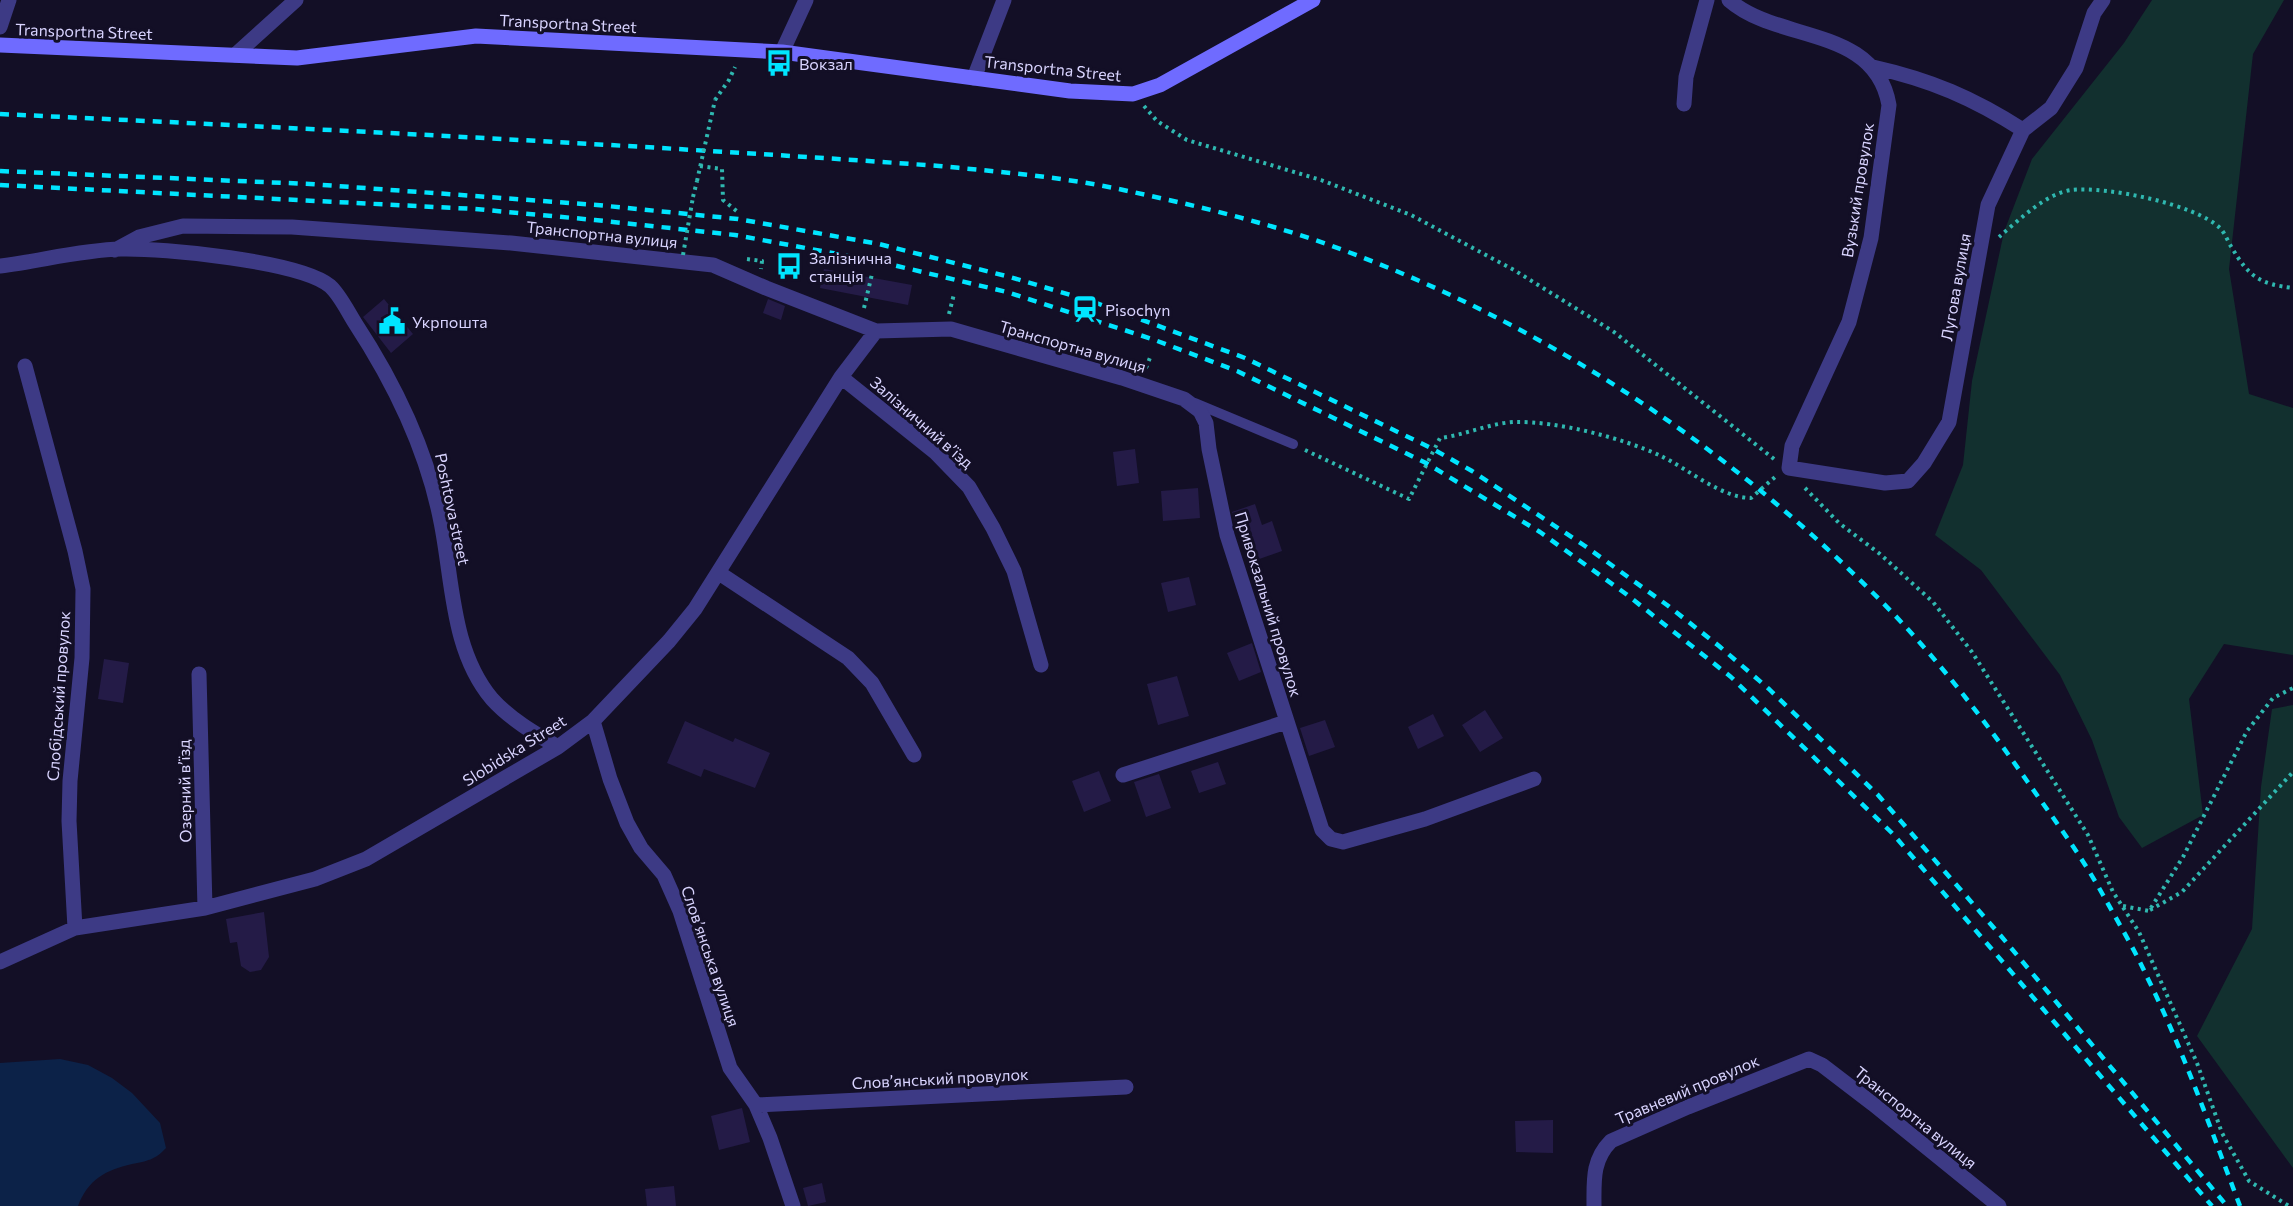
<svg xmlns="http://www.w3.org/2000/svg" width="2293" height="1206" font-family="Commissioner,sans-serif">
	<rect width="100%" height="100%" fill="#130f26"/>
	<!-- green -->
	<path fill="#12302f" d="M2152,0H2284L2253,54L2229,269L2249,394L2293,408V655L2224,644L2189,699L2203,815L2142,848L2119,817L2092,740L2060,675L1981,570L1935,535L1963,465L1972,381L2004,232L2032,159L2124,43Z
		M2293,705V1168L2197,1036L2252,929L2261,787L2272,709Z"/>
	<!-- water -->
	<path fill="#0c2248" d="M60,1059L88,1065L112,1078L132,1093L160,1123L166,1148C155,1160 147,1161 132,1164C105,1170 88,1180 78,1206H0V1063Z"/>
	<!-- building -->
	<path fill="#241b47" d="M824,269L912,285L908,305L820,288Z
		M384,299L413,334L391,353L363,317Z
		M768,299L785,306L781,320L763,313Z
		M1135,449L1139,483L1117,486L1113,452Z
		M1198,488L1200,518L1163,521L1161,491Z
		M1255,504L1262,525L1272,521L1282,551L1248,563L1232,512Z
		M1189,577L1196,605L1168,612L1161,583Z
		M1252,643L1261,672L1239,681L1227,653Z
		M104,659L129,663L123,703L98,699Z
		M1177,676L1189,716L1158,725L1147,684Z
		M1485,710L1503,738L1480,752L1462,725Z
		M1433,714L1444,736L1418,749L1408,727Z
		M1325,720L1335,747L1309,756L1300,728Z
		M685,721L733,742L735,738L770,753L755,788L704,769L701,777L667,763Z
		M1218,762L1226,784L1199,793L1191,771Z
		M1099,771L1111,801L1084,812L1072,781Z
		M1159,774L1171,808L1146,817L1134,782Z
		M264,912L269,957L261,970L250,972L241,966L237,942L230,943L226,919Z
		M742,1108L750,1142L719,1150L711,1116Z
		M1553,1120V1153L1516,1152L1515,1121Z
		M822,1183L826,1202L808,1206L803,1188Z
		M674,1186L676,1206H647L645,1189Z"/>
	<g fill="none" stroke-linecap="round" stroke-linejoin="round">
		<!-- path -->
		<path stroke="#2fb8b0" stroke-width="4" stroke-dasharray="3 4.5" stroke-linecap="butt" d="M715,100L729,80L735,67
			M1144,106L1157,121L1187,140L1321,180L1411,215L1514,270L1614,332L1774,459
			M700,166L722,169L723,200L739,213
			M693,197L697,181
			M1999,237C2019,220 2045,194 2071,190C2106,186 2195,204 2220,228C2225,233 2228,242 2232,248C2249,277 2260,284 2293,288
			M747,259L762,261L761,269
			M864,308L872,274
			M949,314L954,294
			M1146,368L1151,355
			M1305,450L1409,499L1440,438C1465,435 1490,423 1515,422C1557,421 1623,438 1661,456C1688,469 1722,498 1751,498L1775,477
			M1805,488L1839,523L1880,554L1933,602L1972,652L2088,835L2113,892L2139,932L2197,1063L2222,1133L2249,1181L2289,1206
			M2123,906L2149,911L2183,857L2247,731L2273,698L2293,688
			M2150,910L2182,892L2293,772"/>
		<!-- lane -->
		<path stroke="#3d3a85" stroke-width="10" d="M1195,403L1293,444"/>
		<!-- street -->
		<path stroke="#3d3a85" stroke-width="15" d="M1729,0C1778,43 1875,25 1889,105L1871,238L1849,322L1792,446L1789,468L1885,483L1908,481L1924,463L1949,422L1988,205L2023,130L2051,108L2076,68L2094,13L2103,0
			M0,27L9,0
			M782,52L806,0
			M235,55L296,0
			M1873,67C1931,80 1973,98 2023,130
			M974,78L1004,0
			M1684,104L1686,77L1707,0
			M115,250L139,237L183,226L292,227L511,243L713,265L766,288L876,331L951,329L1122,378L1184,399L1200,411L1206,423L1209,449L1227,535L1322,830L1331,839L1343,842L1425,819L1534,779
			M0,266C41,261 80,250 121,249C163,248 300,261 330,286C340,295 348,312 355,323C395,384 427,450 441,522C453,581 451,650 492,699C510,719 534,733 558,747
			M25,366L75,551L83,589L82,658L70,781L69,821L75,928
			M841,377L936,453L969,487L993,528L1014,571L1041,665
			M719,573L848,658L872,683L914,755
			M199,674L205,908
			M593,721L610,779L627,823L641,848L664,875L680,911L730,1068L756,1105L770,1138L793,1206
			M1123,775L1286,722
			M0,962L75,928L205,908L315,879L366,859L558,747L593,721L669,641L695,609L841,377L876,331
			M756,1105L1126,1087
			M1594,1206C1594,1181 1592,1160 1611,1141L1688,1107L1809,1059L1822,1065L1873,1104L1999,1206"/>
		<!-- secondary -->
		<path stroke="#6f6bff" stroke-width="15" d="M0,45L297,58L476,36L782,52L1070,91L1133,94L1160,85L1313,0"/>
		<!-- rail -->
		<path stroke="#00e5ff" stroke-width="4.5" stroke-dasharray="9 8" stroke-linecap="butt" d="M0,114C231,125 463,136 694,150C776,155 857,160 939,166C1002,172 1065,177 1128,191C1189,204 1252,219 1312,239C1522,311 1716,435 1872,592C1930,649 1981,715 2027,781C2053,818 2081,855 2103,895C2118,922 2135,950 2148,979C2184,1052 2211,1130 2240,1206
			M0,171L310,184L597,205L738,219L879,244L1010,277L1091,301L1245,358L1433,449L1472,471L1585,546L1667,605L1719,646L1769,689L1878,795L2001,936L2227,1206
			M0,185L475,209L595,220L735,235L876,261L1007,292L1152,339L1237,371L1426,463L1540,532L1626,594L1731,677L1893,834L2212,1206"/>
		<!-- path-bridge -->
		<path stroke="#2fb8b0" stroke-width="4" stroke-dasharray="3 4.5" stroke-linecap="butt" d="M697,181L715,100
			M683,255L693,197"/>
	</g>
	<!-- icons -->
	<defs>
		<symbol id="bus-bare" viewBox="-9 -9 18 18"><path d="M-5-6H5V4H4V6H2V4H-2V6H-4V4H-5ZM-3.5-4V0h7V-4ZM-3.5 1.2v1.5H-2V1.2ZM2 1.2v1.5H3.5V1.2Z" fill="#00e5ff" stroke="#130f26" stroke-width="2.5" paint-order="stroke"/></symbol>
		<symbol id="station-bare" viewBox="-9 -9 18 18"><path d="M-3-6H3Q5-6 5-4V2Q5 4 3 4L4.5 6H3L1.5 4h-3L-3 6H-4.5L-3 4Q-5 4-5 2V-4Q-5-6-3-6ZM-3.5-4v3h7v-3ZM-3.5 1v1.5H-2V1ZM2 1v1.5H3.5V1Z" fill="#00e5ff" stroke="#130f26" stroke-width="2.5" paint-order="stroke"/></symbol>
		<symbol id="civic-bare" viewBox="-9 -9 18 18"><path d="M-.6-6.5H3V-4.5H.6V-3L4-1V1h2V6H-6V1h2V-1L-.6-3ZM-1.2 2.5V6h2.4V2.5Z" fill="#00e5ff" stroke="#130f26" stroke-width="2.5" paint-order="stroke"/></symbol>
	</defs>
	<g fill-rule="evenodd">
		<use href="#bus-bare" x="760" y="44" width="38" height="38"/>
		<use href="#bus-bare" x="770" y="247" width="38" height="38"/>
		<use href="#station-bare" x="1066" y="290" width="38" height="38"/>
		<use href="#civic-bare" x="373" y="302" width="38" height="38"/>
	</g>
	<g text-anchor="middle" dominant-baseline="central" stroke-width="6" stroke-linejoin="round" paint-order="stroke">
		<!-- street labels -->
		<g font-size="16" fill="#d9d4ff" stroke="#130f26">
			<text transform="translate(568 23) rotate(3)">Transportna Street</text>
			<text transform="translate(84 31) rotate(2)">Transportna Street</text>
			<text transform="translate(1053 68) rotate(6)">Transportna Street</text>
			<text transform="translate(1857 190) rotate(-81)">Вузький провулок</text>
			<text transform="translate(602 234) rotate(6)">Транспортна вулиця</text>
			<text transform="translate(1955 287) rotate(-80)">Лугова вулиця</text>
			<text transform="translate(1073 346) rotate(16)">Транспортна вулиця</text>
			<text transform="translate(922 422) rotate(41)">Залізничний в’їзд</text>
			<text transform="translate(453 509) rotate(78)">Poshtova street</text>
			<text transform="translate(1269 604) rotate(73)">Привокзальний провулок</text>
			<text transform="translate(58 696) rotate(-86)">Слобідський провулок</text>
			<text transform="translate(514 750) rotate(-32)">Slobidska Street</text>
			<text transform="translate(184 791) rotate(-91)">Озерний в’їзд</text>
			<text transform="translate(711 956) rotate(71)">Слов’янська вулиця</text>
			<text transform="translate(940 1078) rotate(-3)">Слов’янський провулок</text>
			<text transform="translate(1687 1089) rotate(-23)">Травневий провулок</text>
			<text transform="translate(1916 1117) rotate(39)">Транспортна вулиця</text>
		</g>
		<!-- poi labels -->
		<g font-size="16" fill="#d9d4ff" stroke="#130f26" text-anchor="start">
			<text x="799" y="63">Вокзал</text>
			<text x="809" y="257">Залізнична<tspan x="809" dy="18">станція</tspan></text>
			<text x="1105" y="309">Pisochyn</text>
			<text x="412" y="321">Укрпошта</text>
		</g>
	</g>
</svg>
